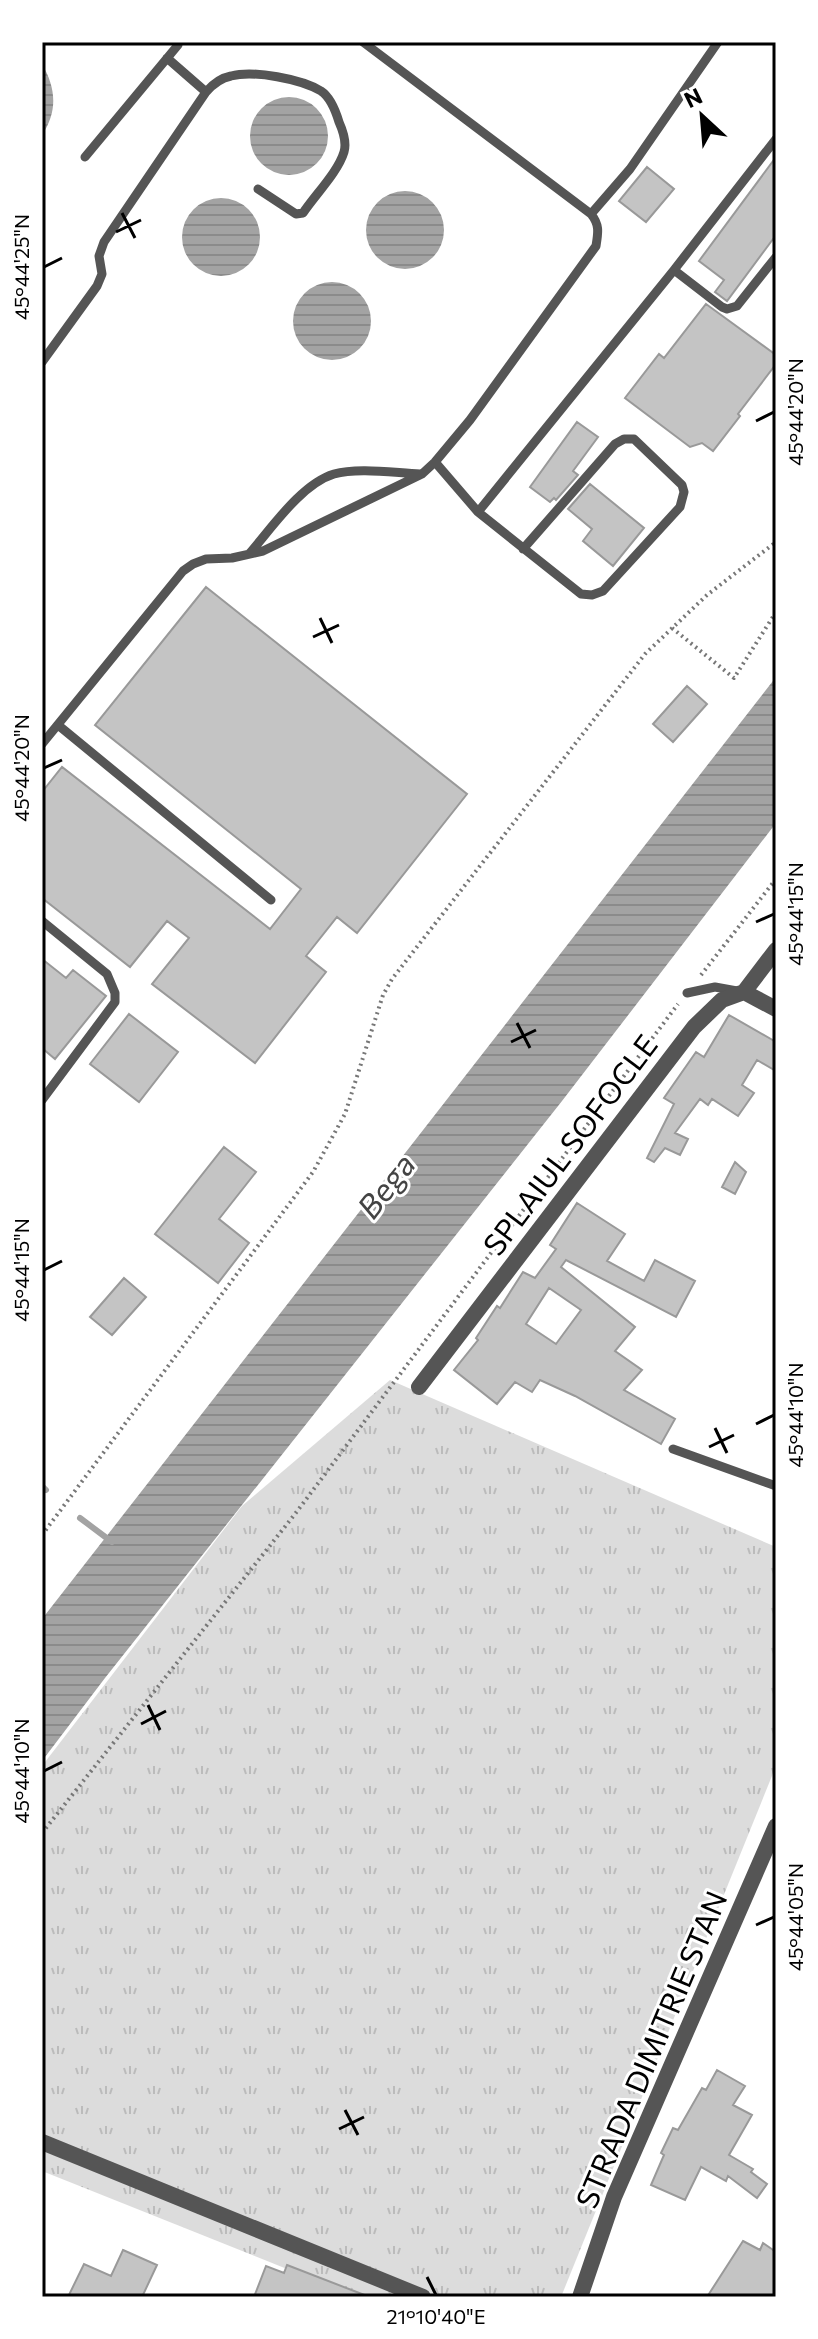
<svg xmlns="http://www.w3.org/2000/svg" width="818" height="2339" font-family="Commissioner,sans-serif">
	<defs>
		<pattern id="grass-tufts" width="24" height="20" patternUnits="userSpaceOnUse" patternTransform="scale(2)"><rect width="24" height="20" fill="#dcdcdc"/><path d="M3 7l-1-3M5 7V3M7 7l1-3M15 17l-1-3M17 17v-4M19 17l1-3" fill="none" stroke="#bbb"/></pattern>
		<pattern id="water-rules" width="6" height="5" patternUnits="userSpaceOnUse" patternTransform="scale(2)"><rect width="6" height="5" fill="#a3a3a3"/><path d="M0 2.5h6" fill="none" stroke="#8b8b8b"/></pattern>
	</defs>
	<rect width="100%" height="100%" fill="#fff"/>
	<!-- grass -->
	<path fill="url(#grass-tufts)" d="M390,1380L776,1547V1766L561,2297H357L42,2171V1766L242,1506Z"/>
	<!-- water -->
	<path fill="url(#water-rules)" d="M42,64C56,88 58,111 42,135Z
		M250 136a39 39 0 1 1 78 0a39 39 0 1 1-78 0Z
		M366 230a39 39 0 1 1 78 0a39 39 0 1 1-78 0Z
		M182 237a39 39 0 1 1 78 0a39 39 0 1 1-78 0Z
		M293 321a39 39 0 1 1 78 0a39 39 0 1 1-78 0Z
		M776,677V823L562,1101L105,1678L42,1761V1619Z"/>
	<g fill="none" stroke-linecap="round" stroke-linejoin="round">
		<!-- stream -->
		<path stroke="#a3a3a3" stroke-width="6" d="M42,1486L46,1490
			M80,1518L112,1542"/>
	</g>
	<!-- building -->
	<path fill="#c4c4c4" stroke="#999" stroke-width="2" fill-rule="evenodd" d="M776,157V235L727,301L715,292L724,280L699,261Z
		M647,167L674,189L646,222L619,201Z
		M706,304L776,355V364L738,414L740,416L713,451L702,443L690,447L625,398L659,354L664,358Z
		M577,422L598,437L573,471L578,475L556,500L554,498L550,502L530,487Z
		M590,484L644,528L613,566L583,541L592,529L568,509Z
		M206,587L467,794L357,933L337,917L306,956L326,972L255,1063L152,984L189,938L167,921L130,967L42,898V792L62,767L270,929L301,889L95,725Z
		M687,686L707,704L673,742L653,724Z
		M42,959L66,978L73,970L106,996L55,1059L42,1048Z
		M129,1014L178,1052L139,1102L90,1064Z
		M729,1015L776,1042V1071L757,1060L742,1085L754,1093L738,1116L712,1099L708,1105L700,1099L675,1133L688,1139L680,1155L665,1148L654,1162L647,1158L674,1104L664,1098L696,1052L704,1057Z
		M224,1147L256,1172L219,1219L249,1243L218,1283L155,1234Z
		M735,1162L746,1172L735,1194L722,1187Z
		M577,1203L625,1234L607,1261L644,1281L655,1260L695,1281L676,1317L566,1260L561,1267L635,1327L615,1351L642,1370L624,1390L675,1419L661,1444L575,1396L540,1380L532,1392L515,1382L497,1404L454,1370L478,1340L476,1338L497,1306L500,1308L523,1272L535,1278L556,1249L550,1245ZM549,1288L581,1310L556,1344L526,1324Z
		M124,1278L146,1297L112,1335L90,1317Z
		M717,2070L745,2086L733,2105L752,2115L729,2155L753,2169L751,2172L767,2184L757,2198L728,2176L726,2181L701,2167L685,2200L651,2185L664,2155L661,2153L673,2128L678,2130L702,2088L706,2090Z
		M743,2241L760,2250L763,2243L776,2252V2297H707Z
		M123,2250L157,2265L142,2297H68L84,2264L111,2276Z
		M287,2265L367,2296L366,2297H254L266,2266L284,2273Z"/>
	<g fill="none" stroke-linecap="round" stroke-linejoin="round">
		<!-- path -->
		<path stroke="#777" stroke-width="4" stroke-dasharray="2 4" stroke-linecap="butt" d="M672,628L734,678L776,612
			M701,975L776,879
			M42,1535L313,1172L345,1114L383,995L392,979L645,654L707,595L776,542
			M42,1833L295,1514L678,1004"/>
		<!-- service -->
		<path stroke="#555" stroke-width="9" d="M167,58L206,92
			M85,157L178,45
			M591,214L630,169L718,42
			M674,270L722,307L727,309L737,306L776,257
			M42,362L97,286L102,274L99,256L104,242L206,92C212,85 221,78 231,76C254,70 301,79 321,91C330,97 336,112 339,122C343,131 347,142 344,152C338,172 315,195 303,213L296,214L258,189
			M435,462L478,512L581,594L592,595L603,591L680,507L684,492L682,485L634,439H624L615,444L523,549
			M478,512L674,270L776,139
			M249,554C271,529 301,484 334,474C358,467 395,473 420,474
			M58,725L271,900
			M42,744L183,571L193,564L206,559L232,558L263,551L422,474L435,462L470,420L596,246C598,233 600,225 591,214L363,42
			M42,921L107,974L115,993V1002L42,1100
			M687,993L715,987L737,991
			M673,1449L776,1486"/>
		<!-- minor -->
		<path stroke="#555" stroke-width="16" d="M744,992L776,1009
			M419,1387L694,1027L722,1000L744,992L776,950
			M42,2142L423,2297
			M580,2297L614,2197L776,1826"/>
	</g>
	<!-- ticks -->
	<path fill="none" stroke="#000" stroke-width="3" d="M122,213L135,238M116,232L141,220M44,267L62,258M756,421L774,412M320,618L332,643M313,637L339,625M44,768L62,760M756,922L774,914M517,1023L530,1048M511,1042L536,1030M44,1270L62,1261M756,1424L774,1415M715,1428L727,1453M709,1447L734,1435M148,1705L160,1730M141,1724L166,1711M44,1771L62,1762M756,1925L774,1917M345,2110L358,2135M339,2129L364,2117M427,2277L436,2295"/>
	<g text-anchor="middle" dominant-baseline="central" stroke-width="6" stroke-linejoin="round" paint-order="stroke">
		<!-- street labels -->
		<g font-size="30" fill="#000" stroke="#fff">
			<text transform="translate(569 1144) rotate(-53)">SPLAIUL SOFOCLE</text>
			<text transform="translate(650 2049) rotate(-67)">STRADA DIMITRIE STAN</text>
		</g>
		<!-- water labels -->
		<g font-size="32" font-style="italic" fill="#444" stroke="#fff">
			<text transform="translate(385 1185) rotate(-52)">Bega</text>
		</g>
	</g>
	<!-- border -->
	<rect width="818" height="2339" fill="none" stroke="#ffffff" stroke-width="88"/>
	<!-- north arrow -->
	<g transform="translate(702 116) rotate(334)" stroke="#ffffff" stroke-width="6" paint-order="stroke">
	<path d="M0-6L14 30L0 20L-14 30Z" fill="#000000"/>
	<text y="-12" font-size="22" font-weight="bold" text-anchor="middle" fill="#000000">N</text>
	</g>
	<rect x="44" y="44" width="730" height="2251" fill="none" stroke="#000" stroke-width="3"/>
	<g font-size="20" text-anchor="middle" fill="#000">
		<text transform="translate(22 267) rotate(-90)" y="7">45°44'25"N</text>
		<text transform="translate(796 412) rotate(-90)" y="7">45°44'20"N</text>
		<text transform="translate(22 768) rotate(-90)" y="7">45°44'20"N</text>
		<text transform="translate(796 914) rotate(-90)" y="7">45°44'15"N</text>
		<text transform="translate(22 1270) rotate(-90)" y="7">45°44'15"N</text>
		<text transform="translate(796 1415) rotate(-90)" y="7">45°44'10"N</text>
		<text transform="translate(22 1771) rotate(-90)" y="7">45°44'10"N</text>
		<text transform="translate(796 1917) rotate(-90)" y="7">45°44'05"N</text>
		<text x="436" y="2324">21°10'40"E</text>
	</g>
</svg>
